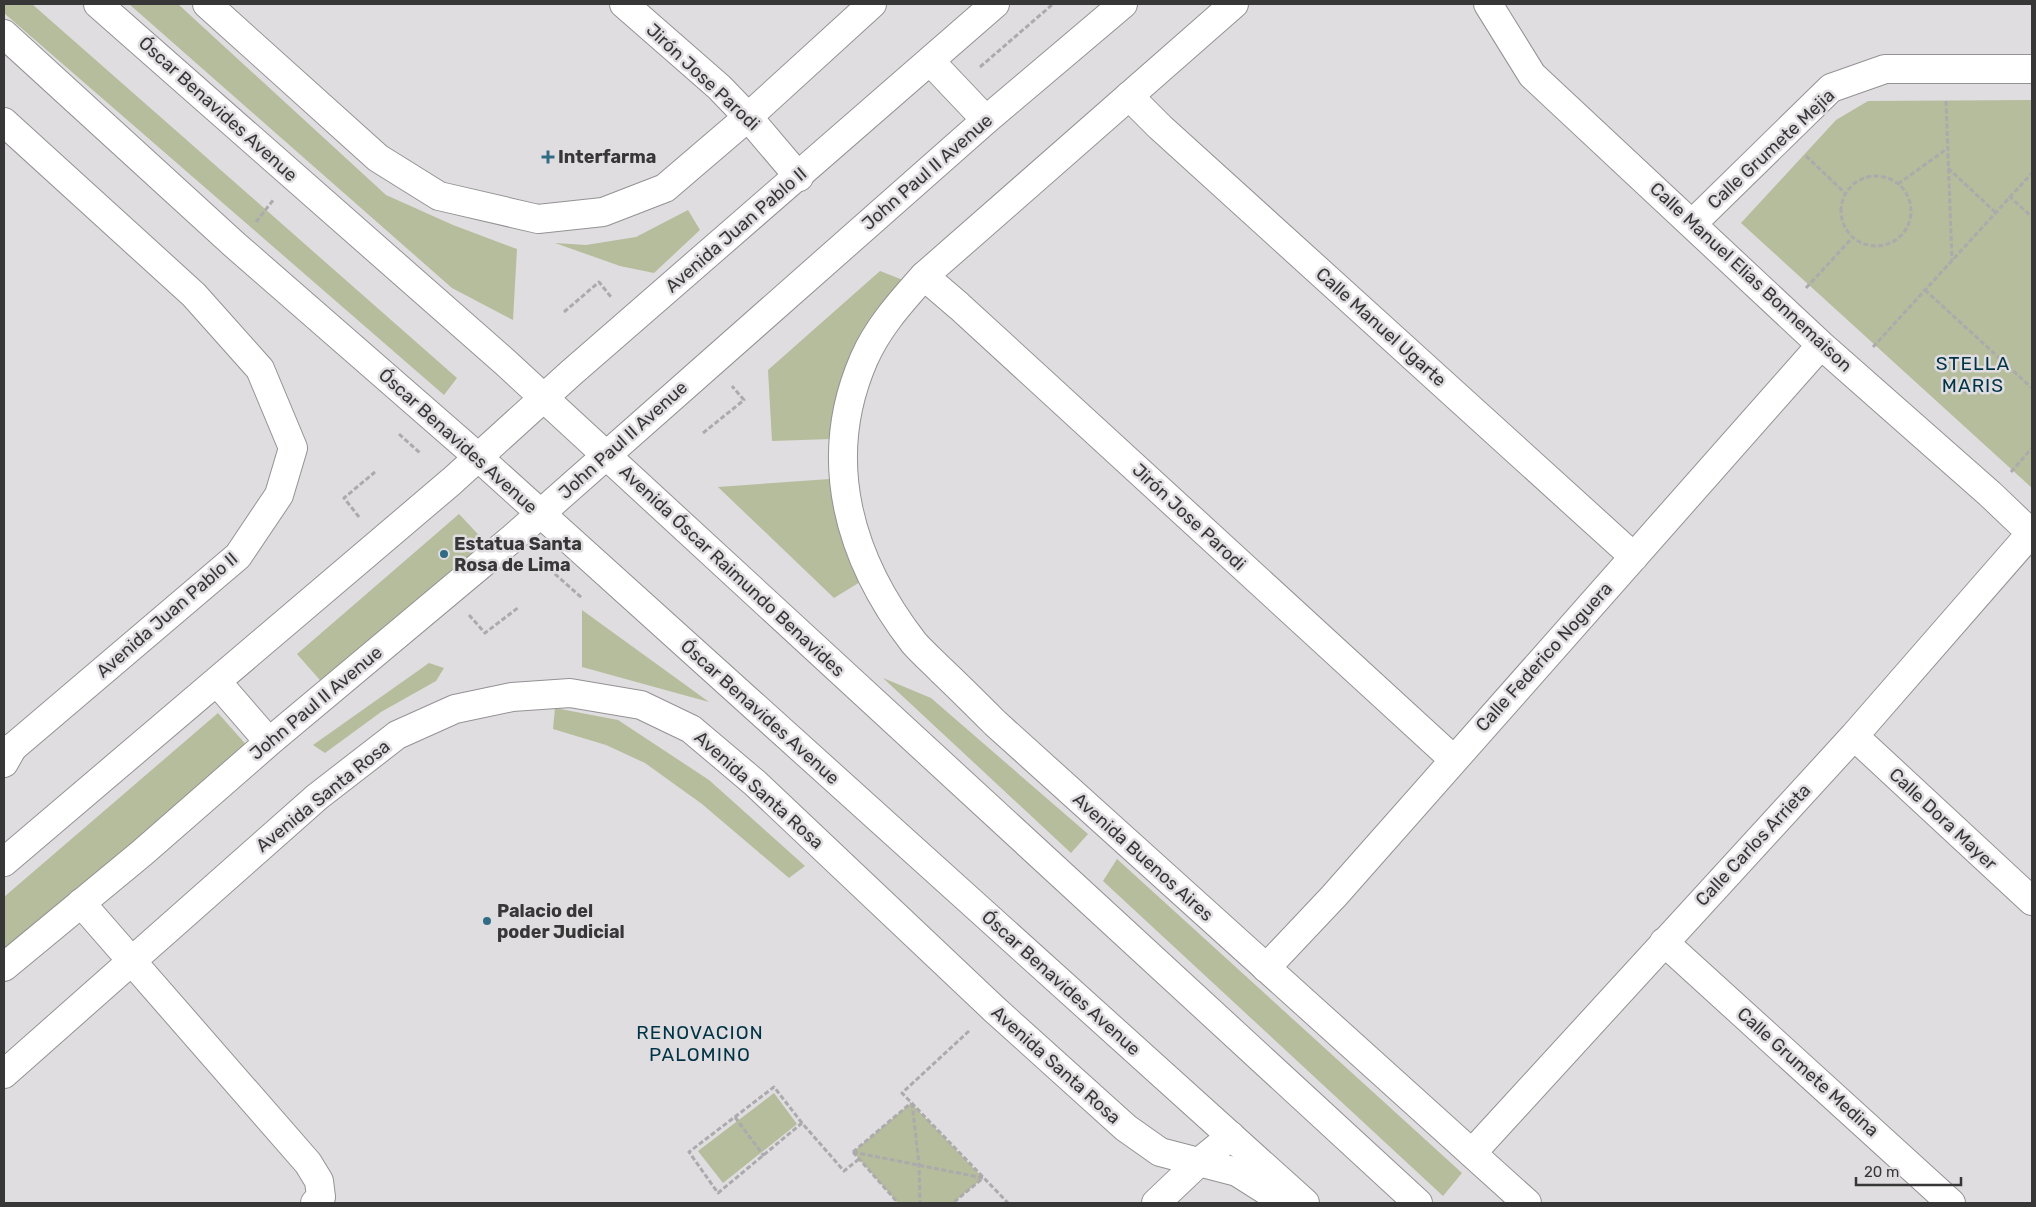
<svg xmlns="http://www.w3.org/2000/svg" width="2036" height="1207" font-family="Rubik,sans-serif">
	<rect width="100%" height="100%" fill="#dfdddf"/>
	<!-- green -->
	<path fill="#b5bd9c" d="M4,4H32L457,378L444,395L4,13Z
		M129,4H178L386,195L453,225L517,249L513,320L452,288Z
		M2032,100V488L1741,223L1836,120L1868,101Z
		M688,210L700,230L654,273L620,266L555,243L586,245L636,237Z
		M880,271L913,284L831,439L772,441L768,370Z
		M844,478L860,582L834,598L718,487Z
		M459,514L490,547L326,687L297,654Z
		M582,610L709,702L582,667Z
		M429,663L444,668L436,681L381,712L325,753L313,745Z
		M883,678L931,698L1088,834L1071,853Z
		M555,708L618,720L709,780L805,866L789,878L702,804L645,763L606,745L553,729Z
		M218,713L249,748L4,960V897Z
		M1117,859L1462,1173L1443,1196L1103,881Z
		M774,1093L797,1124L723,1183L698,1151Z
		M911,1103L983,1178L953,1203H898L853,1152Z"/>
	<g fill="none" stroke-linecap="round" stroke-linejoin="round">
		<defs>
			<path id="minor" d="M624,4L719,87L748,117L799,177
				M1488,4L1532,75L1821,345L1990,494L2032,534
				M1129,96L1160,127L1634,557
				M1692,224L1831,88L1885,69H2032
				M924,276L959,306L1453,759
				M1854,736L2032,901
				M81,903L308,1163L319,1181L321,1197L315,1203
				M1664,942L1951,1203
				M1266,968L1334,896L1821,345
				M1472,1153L1854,736L2031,533
				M1156,1203L1198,1163L1231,1136"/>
			<path id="tertiary" d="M207,4L378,158L439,196L538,219L603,212L665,188L748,117L872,4
				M1234,4L924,276C901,302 878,327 864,359C820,460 849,559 914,643C922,652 932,661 941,670C959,687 977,705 995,723L1527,1203
				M4,122L194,295L260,369L293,448L279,495L238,556L4,755
				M4,1074L317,797L397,735L455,709L512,697L570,693L641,705L691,729L755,783L994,1009L1126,1128L1160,1152L1237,1172L1286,1203"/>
			<path id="secondary" d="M930,61L986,120
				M217,682L269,742
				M4,763L13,747
				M4,862L452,481L571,373L995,4
				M4,967L142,853L269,742L514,537L986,120L1123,4"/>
			<path id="primary" d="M98,4L506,363L1418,1203
				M4,34L236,246L478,457L1305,1203"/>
		</defs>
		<!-- minor casing -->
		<use href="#minor" stroke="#949294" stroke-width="30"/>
		<!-- tertiary casing -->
		<use href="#tertiary" stroke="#949294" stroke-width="30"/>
		<!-- secondary casing -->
		<use href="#secondary" stroke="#949294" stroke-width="30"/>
		<!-- primary casing -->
		<use href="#primary" stroke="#949294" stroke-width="30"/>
		<!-- path -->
		<path stroke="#acaaac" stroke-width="3" stroke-dasharray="5 2.5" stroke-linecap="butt" d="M980,67L1053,4
			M1946,101L1952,260
			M1806,156L1845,193
			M1948,168L1995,212
			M1841 211a35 35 0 1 1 70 0a35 35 0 1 1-70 0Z
			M1898,184L1948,148
			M2009,196L2032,217
			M256,222L274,199
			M1806,288L1853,237
			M1925,290L2032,388
			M564,312L599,282L611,297
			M1873,347L2032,173
			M703,433L744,400L732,386
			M399,434L420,453
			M2011,472L2032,448
			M359,517L344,498L375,472
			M538,559L582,598
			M469,615L485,633L519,607
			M969,1031L902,1093L1008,1203
			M912,1103L919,1164L920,1203
			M735,1117L764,1156
			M802,1123L774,1087L689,1152L718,1193L802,1123L844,1171L859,1159
			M853,1152L983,1178L953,1203
			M853,1152L911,1103
			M853,1152L898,1203"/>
		<!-- minor -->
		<use href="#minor" stroke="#fff" stroke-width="28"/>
		<!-- tertiary -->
		<use href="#tertiary" stroke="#fff" stroke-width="28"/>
		<!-- secondary -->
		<use href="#secondary" stroke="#fff" stroke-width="28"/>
		<!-- primary -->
		<use href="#primary" stroke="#fff" stroke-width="28"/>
	</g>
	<!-- markers -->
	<g fill="#326b85" stroke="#dfdddf" stroke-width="2">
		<path d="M545.5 149.5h5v5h5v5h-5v5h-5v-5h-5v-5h5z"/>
		<circle cx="444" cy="554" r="5"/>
		<circle cx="487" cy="921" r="5"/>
	</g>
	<g text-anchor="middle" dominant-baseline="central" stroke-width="5" stroke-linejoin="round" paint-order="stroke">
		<!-- street labels -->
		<g font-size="18" fill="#383738" stroke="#dfdddf">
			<text transform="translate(703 77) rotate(43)">Jirón Jose Parodi</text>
			<text transform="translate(218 109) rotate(42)">Óscar Benavides Avenue</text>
			<text transform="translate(1771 149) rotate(-43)">Calle Grumete Mejia</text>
			<text transform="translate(927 172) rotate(-41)">John Paul II Avenue</text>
			<text transform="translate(736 230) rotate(-41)">Avenida Juan Pablo II</text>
			<text transform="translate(1751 277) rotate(43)">Calle Manuel Elias Bonnemaison</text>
			<text transform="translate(1381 327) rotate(42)">Calle Manuel Ugarte</text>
			<text transform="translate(623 440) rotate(-42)">John Paul II Avenue</text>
			<text transform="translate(458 441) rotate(42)">Óscar Benavides Avenue</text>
			<text transform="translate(1189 517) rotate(43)">Jirón Jose Parodi</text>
			<text transform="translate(732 571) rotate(43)">Avenida Óscar Raimundo Benavides</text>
			<text transform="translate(167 615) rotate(-41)">Avenida Juan Pablo II</text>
			<text transform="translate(1544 657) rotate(-48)">Calle Federico Noguera</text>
			<text transform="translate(316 703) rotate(-40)">John Paul II Avenue</text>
			<text transform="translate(760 712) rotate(42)">Óscar Benavides Avenue</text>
			<text transform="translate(759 790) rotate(42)">Avenida Santa Rosa</text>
			<text transform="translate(323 796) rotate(-39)">Avenida Santa Rosa</text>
			<text transform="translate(1943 819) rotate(43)">Calle Dora Mayer</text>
			<text transform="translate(1753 845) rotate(-47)">Calle Carlos Arrieta</text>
			<text transform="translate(1143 857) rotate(42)">Avenida Buenos Aires</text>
			<text transform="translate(1061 983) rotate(42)">Óscar Benavides Avenue</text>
			<text transform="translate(1056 1065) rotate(42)">Avenida Santa Rosa</text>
			<text transform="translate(1808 1072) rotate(42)">Calle Grumete Medina</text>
		</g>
		<!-- poi labels -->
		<g font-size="18" font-weight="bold" fill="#383738" stroke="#dfdddf" text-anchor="start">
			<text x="558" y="157">Interfarma</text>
			<text x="454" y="544">Estatua Santa<tspan x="454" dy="21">Rosa de Lima</tspan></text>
			<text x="497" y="911">Palacio del<tspan x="497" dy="21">poder Judicial</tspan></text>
		</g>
		<!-- neighbourhood labels -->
		<g font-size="19" letter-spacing="1" fill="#003346" stroke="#dfdddf">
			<text x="1973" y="363">STELLA<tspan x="1973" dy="22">MARIS</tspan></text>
			<text x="700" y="1032">RENOVACION<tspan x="700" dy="22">PALOMINO</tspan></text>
		</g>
	</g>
	<!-- border -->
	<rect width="2036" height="1207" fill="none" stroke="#383738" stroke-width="10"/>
	<!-- scale -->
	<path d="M1856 1177v8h105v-8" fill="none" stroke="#383738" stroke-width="2.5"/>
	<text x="1864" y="1177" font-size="15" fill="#383738" stroke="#dfdddf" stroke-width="4" paint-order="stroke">20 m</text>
</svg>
